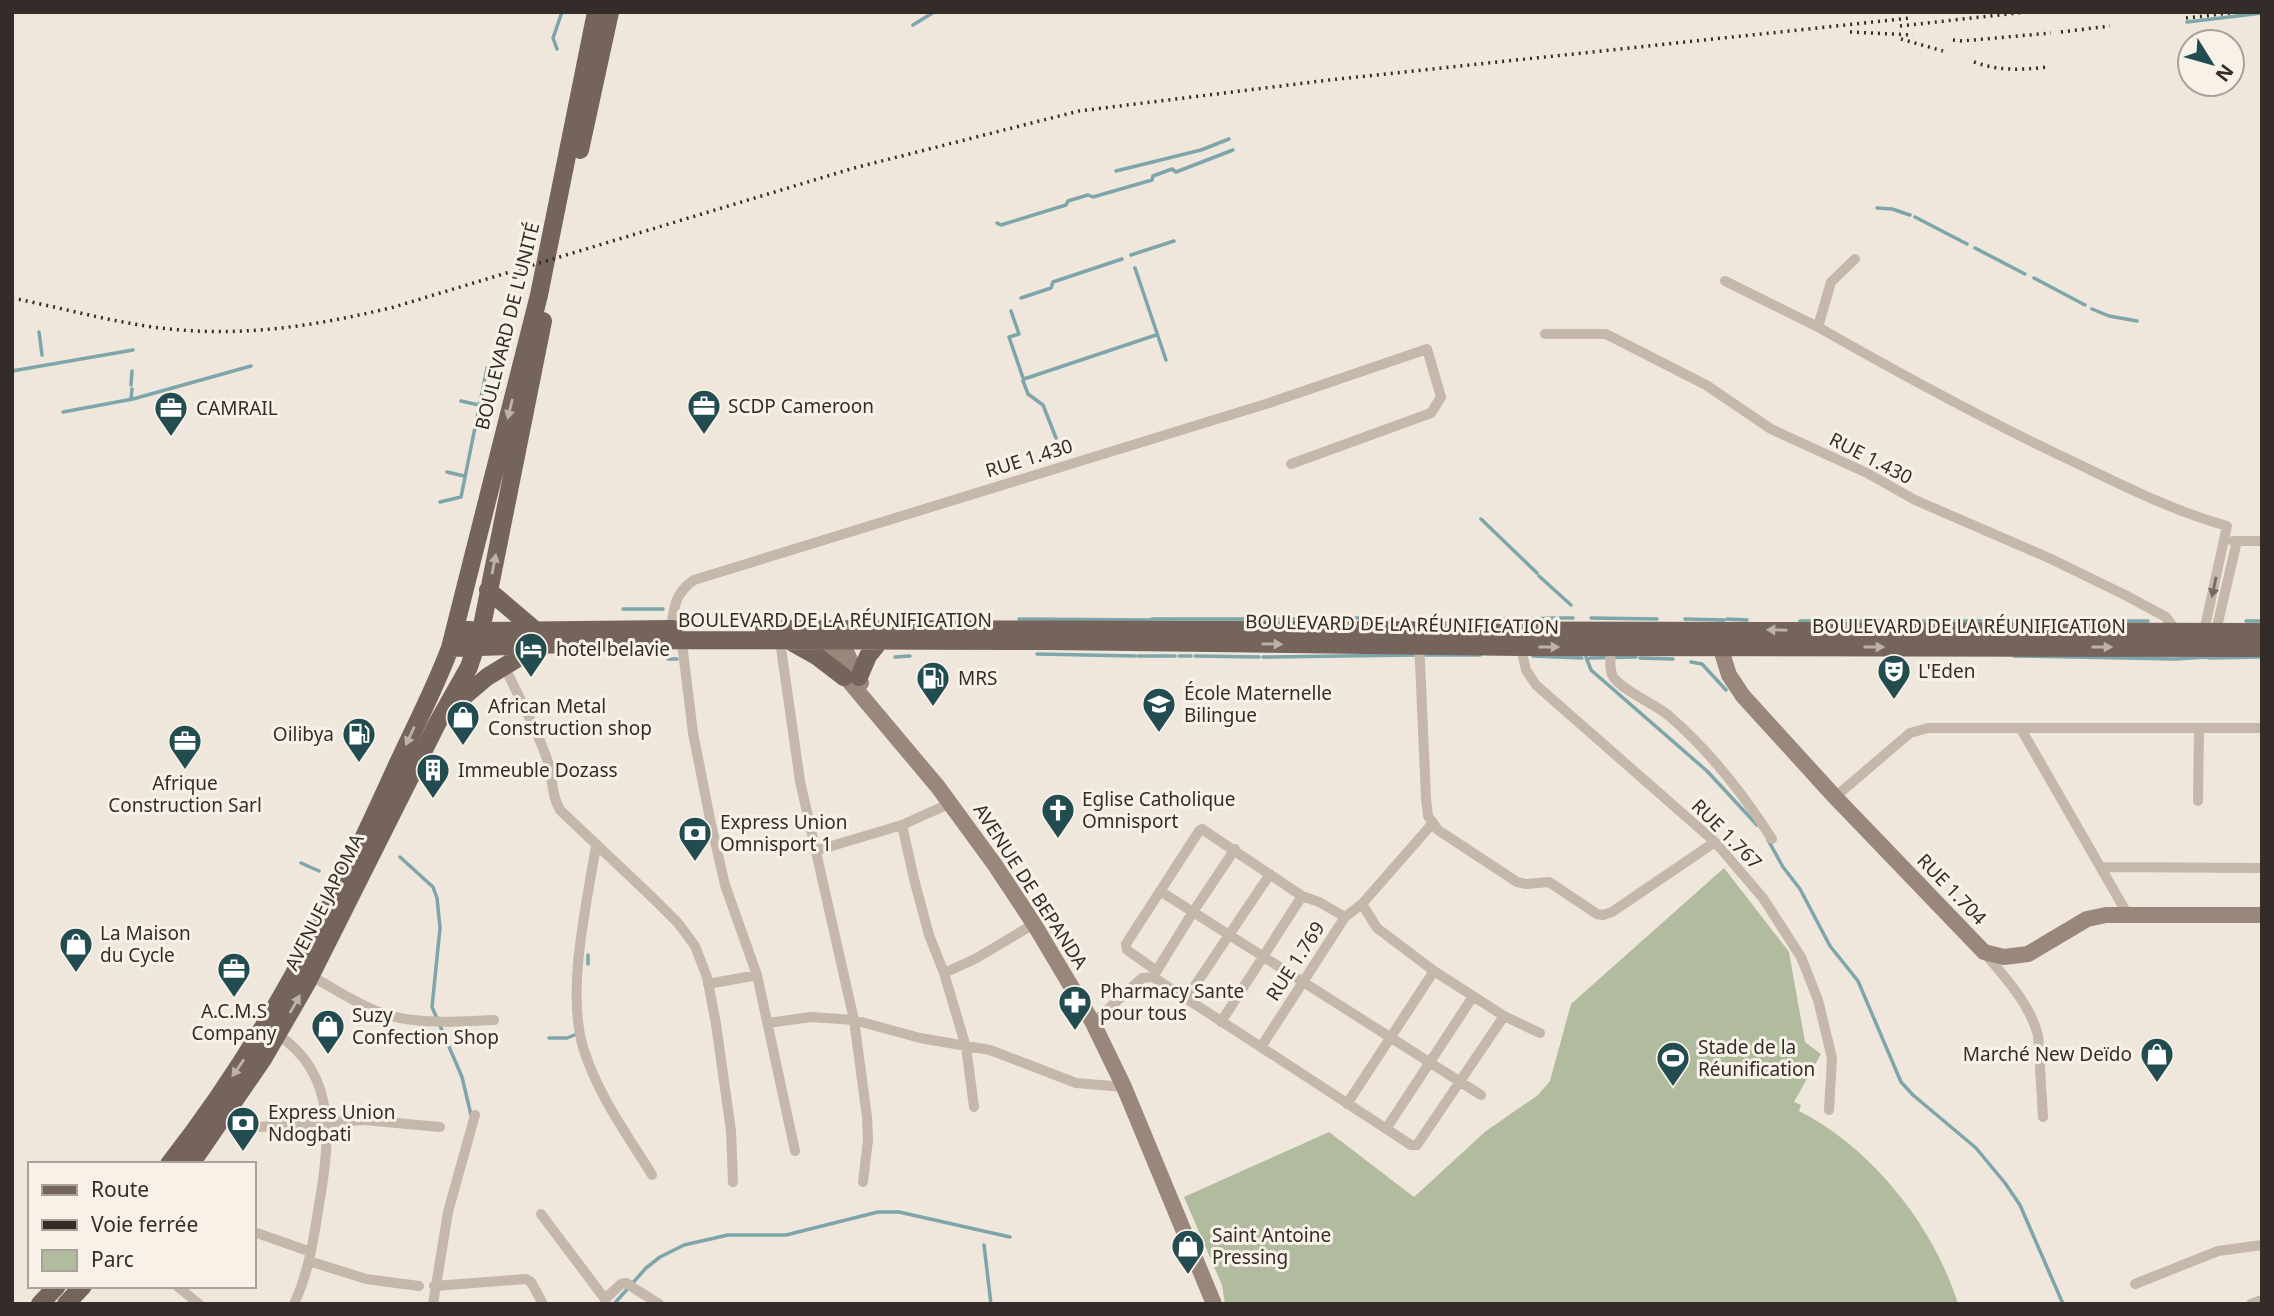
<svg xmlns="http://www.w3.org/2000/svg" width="2274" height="1316" font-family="'Noto Sans',sans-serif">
	<rect width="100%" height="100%" fill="#efe7dc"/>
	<!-- green -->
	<path fill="#b1bc9e" d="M1724,868L1789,952L1805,1042L1821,1054L1794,1102L1801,1105L1799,1111C1872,1148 1934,1226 1958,1304H1225L1222,1285L1184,1197L1329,1132L1414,1197L1486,1131L1538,1095L1550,1081L1571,1004Z"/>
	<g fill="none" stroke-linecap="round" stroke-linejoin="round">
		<!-- stream -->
		<path stroke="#7ea5a9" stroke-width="3.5" d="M2187,22L2262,13
			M913,25L934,12
			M557,49L553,38L562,12
			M1116,171L1201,150L1229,139
			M1877,208L1892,209L1910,215
			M1915,217L1967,244
			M997,223L1001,225L1066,205L1068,201L1088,195L1093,197L1152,180L1153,176L1172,169L1176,172L1233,150
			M1975,248L2025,274
			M1131,255L1174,241
			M1135,268L1166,360
			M2034,278L2085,305
			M1021,298L1051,288L1053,282L1122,259
			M2092,309L2109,316L2137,321
			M1011,311L1019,334L1009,337L1023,378
			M39,332L42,355
			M12,371L133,350
			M1024,379L1156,335
			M1023,381L1028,394L1043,405L1056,438
			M131,385L132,371
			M131,399L132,389
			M461,401L479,405
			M63,412L133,399L251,366
			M447,472L464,476
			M440,502L461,497L487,368
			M1481,519L1537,573
			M1539,576L1571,605
			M623,609H663
			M1341,618H1362
			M1560,618H1573
			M1591,618L1657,619
			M1019,619L1150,620
			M1152,619H1300
			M1485,619H1529
			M1530,619L1555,618
			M1685,619L1724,620
			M1727,619L1747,620
			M1800,621H2148
			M2246,621H2262
			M1037,654L1135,656
			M1423,655H1480
			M1138,656H1175
			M1179,656H1191
			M1195,656L1259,657
			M1533,656L1582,658
			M2014,656L2175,659L2208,657
			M895,657L910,656
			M1263,657L1416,655
			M1586,657L1591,670L1707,771L1757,825
			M1590,658L1636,657
			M1640,658L1673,659
			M2209,658L2262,657
			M668,659H677
			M1691,662L1702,664L1726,690
			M1768,840L1783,867L1800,889L1830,946L1858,981L1901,1082L1913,1095L1976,1148L2005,1183L2020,1205L2063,1304
			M400,857L433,887L437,898L440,928L432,1007L462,1077L471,1115
			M301,863L319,871
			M588,964V955
			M549,1038H567L577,1034
			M984,1245L991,1304
			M614,1304L646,1268L660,1257L684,1245L728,1235H786L878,1212H899L1010,1237"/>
		<!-- street -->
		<path stroke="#c5b7aa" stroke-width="10" d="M1855,259L1831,282L1818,327C1902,375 1987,421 2074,462C2124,486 2173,511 2227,526L2203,636
			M1725,281L1818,327
			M1545,334H1606L1706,385L1771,429L1867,473L1915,500L2049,558L2125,595L2166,617L2177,632
			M2233,541H2262
			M671,628C674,607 675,593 694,580L1269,403L1427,349L1441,397L1431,413L1291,464
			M681,635L693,733L711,824L725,885L757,975L795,1151
			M2215,635L2237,541
			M1419,640L1426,798L1428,816L1438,830L1517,882L1526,884L1549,882L1597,914L1603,915L1612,912L1715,842
			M780,641L800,781L854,1020L867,1117L868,1140L863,1182
			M1520,644L1526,670L1536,685L1715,842L1763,898L1801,957L1818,1000L1832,1058L1829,1110
			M1611,647C1611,656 1608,670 1614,678C1628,694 1652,702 1668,715C1710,751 1742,792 1772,839
			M504,665C518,697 537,728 548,762C553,778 551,795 560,810L654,899L678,923L695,946L707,977L716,1024L731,1131L733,1182
			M2021,729L2128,915
			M1835,797L1910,733L1928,728H2262
			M2198,801L2199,728
			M1432,824L1362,904L1345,917L1261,1047L1411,1145H1417L1504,1016
			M902,825L914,879L929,935L944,973L966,1047L974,1107
			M596,845C587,904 566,989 583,1047C597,1094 627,1134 652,1175
			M815,851L902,825L951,803
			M2101,867L2262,868
			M1160,891L1481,1095
			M1362,904L1377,928L1434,971L1504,1016L1540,1033
			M1984,952C2005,978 2029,1002 2038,1035L2043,1117
			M1157,971L1127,950L1126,944L1199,831L1202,829L1302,896L1319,902L1345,917
			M944,973L975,959L1034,924
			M1154,975L1193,912L1235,849
			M311,976C339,991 368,1012 400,1018C431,1024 463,1021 494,1020
			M708,984L757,975
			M1186,999L1270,874
			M1221,1022L1302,896
			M768,1023L811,1017L854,1020L920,1038L990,1050L1076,1083L1124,1087
			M1093,1023L1142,978L1153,977L1261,1047
			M278,1035C340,1075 329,1147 318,1211C313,1243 308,1274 294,1304
			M1347,1104L1434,971
			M259,1127L364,1120L440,1127
			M1386,1129L1472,998
			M541,1214L605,1299L621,1284L626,1283L659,1304
			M254,1232L311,1252
			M309,1261L366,1279L419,1286
			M2135,1284L2218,1251L2262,1245
			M177,1286L199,1304
			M434,1286L526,1279L531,1282L543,1304
			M433,1304L448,1212L475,1115
			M2251,1304L2262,1300"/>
		<!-- secondary -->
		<path stroke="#99877b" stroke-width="16" d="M828,629L831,652L838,668L938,787L995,865L1034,924L1093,1023L1124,1087L1214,1304
			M840,630L841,641L861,683
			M1720,637V646L1729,675L1743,696L1835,797L1984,952L2004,957L2028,954L2087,919L2106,915H2262"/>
		<!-- primary -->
		<path stroke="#74645b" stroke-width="18" d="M580,150L610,12
			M488,590L534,629
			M456,629L481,631L673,629
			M764,629L2262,632
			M793,643L818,657L844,677
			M450,648L681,640L1049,641L1520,647L2262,648
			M859,677L868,656L880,641
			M454,705L487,677L536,647
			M169,1164C263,1045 331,911 393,774C412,732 434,691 450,648L539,295L596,12
			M191,1164L263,1059L307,983L439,720L469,667L481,631L543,321
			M40,1304L57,1286
			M66,1304L83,1286"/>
		<!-- rail -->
		<path stroke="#342c28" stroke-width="3.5" stroke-dasharray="2 5" stroke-linecap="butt" d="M2186,18L2239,12
			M1900,26L2026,12
			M1850,32L1913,35
			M2061,32L2110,26
			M1901,39L1943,51
			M1953,40L1962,41L2051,33
			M1974,62C1998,71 2021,70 2047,67
			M12,298C68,309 125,326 181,330C254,336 324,324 394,307L854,168L1079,111L1329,80L1911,18"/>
	</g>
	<!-- one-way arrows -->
	<defs><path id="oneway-solid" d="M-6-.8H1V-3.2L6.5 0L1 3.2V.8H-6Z" transform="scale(1.75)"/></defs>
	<g fill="#bcb2a9">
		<use href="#oneway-solid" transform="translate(510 409) rotate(104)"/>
		<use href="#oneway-solid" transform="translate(494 564) rotate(-79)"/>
		<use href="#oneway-solid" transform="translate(1777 630) rotate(-179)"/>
		<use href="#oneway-solid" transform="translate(1272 644) rotate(1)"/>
		<use href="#oneway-solid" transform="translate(1549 647)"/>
		<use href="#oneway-solid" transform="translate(1874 647)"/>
		<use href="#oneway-solid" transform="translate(2102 647)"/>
		<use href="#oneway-solid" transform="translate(410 736) rotate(115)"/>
		<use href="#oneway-solid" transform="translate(295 1004) rotate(-61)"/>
		<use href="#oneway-solid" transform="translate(238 1068) rotate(125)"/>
	</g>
	<use fill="#756b62" href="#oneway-solid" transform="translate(2214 587) rotate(102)"/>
	<!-- icons -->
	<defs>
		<symbol id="office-pin" viewBox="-11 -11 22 30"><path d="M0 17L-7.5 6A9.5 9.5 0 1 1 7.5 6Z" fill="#234c50" stroke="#f7f1e8"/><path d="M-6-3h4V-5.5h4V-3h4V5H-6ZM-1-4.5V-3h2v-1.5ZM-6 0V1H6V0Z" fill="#fff"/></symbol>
		<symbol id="hotel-pin" viewBox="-11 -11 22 30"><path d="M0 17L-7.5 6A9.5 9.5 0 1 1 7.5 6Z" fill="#234c50" stroke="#f7f1e8"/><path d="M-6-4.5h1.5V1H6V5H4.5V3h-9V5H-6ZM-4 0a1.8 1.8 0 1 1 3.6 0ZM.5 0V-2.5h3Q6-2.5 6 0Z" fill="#fff"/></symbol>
		<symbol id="theatre-pin" viewBox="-11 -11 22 30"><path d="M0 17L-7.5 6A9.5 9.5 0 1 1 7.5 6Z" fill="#234c50" stroke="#f7f1e8"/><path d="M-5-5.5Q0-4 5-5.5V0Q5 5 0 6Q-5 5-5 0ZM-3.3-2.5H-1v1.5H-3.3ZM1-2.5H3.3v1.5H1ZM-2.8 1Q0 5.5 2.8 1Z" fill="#fff"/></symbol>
		<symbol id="fuel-pin" viewBox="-11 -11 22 30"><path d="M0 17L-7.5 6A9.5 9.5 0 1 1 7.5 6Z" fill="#234c50" stroke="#f7f1e8"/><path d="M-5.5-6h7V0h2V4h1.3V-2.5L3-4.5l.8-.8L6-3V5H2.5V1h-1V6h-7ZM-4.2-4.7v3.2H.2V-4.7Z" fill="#fff"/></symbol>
		<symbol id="school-pin" viewBox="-11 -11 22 30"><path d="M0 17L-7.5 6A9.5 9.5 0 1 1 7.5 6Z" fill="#234c50" stroke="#f7f1e8"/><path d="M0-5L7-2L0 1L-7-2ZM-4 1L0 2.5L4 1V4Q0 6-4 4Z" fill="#fff"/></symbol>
		<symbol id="shop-pin" viewBox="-11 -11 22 30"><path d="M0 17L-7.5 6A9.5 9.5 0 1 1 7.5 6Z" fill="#234c50" stroke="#f7f1e8"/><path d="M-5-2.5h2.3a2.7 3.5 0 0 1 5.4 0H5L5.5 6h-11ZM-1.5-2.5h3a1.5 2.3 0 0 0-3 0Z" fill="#fff"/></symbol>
		<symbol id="building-pin" viewBox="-11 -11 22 30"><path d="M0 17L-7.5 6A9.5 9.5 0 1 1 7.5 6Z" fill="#234c50" stroke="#f7f1e8"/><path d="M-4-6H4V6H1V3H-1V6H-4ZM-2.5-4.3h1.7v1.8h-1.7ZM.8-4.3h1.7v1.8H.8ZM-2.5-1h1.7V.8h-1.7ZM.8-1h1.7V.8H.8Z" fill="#fff"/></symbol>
		<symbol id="church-pin" viewBox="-11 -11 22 30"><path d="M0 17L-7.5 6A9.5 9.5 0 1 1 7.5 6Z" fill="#234c50" stroke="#f7f1e8"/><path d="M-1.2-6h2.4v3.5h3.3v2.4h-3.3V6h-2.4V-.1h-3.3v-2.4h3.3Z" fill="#fff"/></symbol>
		<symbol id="bank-pin" viewBox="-11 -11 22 30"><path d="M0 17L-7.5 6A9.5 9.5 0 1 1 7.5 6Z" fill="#234c50" stroke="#f7f1e8"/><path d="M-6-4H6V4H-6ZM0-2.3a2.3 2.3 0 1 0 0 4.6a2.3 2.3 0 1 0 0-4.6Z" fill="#fff"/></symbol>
		<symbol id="pharmacy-pin" viewBox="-11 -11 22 30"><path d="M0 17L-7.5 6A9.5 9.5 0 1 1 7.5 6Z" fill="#234c50" stroke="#f7f1e8"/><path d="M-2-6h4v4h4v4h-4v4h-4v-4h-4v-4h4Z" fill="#fff"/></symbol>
		<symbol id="stadium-pin" viewBox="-11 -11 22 30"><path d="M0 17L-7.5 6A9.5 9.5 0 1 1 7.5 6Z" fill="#234c50" stroke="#f7f1e8"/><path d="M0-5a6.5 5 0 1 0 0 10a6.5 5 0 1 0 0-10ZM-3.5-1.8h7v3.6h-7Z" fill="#fff"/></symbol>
	</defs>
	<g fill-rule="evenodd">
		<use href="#office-pin" x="685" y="387" width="38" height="52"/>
		<use href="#office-pin" x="152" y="389" width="38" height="52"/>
		<use href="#hotel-pin" x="512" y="630" width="38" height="52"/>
		<use href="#theatre-pin" x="1875" y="652" width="38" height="52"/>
		<use href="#fuel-pin" x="914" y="659" width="38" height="52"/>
		<use href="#school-pin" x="1140" y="685" width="38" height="52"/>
		<use href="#shop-pin" x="444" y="698" width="38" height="52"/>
		<use href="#fuel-pin" x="340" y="715" width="38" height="52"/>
		<use href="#office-pin" x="166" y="722" width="38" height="52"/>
		<use href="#building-pin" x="414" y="751" width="38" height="52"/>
		<use href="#church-pin" x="1039" y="791" width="38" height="52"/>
		<use href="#bank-pin" x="676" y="814" width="38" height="52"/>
		<use href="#shop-pin" x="57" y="925" width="38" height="52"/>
		<use href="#office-pin" x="215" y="950" width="38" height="52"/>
		<use href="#pharmacy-pin" x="1056" y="983" width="38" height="52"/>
		<use href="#shop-pin" x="309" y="1007" width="38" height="52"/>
		<use href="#shop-pin" x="2138" y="1035" width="38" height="52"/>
		<use href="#stadium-pin" x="1654" y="1039" width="38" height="52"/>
		<use href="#bank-pin" x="224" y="1104" width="38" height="52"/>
		<use href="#shop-pin" x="1169" y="1227" width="38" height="52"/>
	</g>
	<g text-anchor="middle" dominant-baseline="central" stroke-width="6" stroke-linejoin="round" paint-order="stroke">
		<!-- street labels -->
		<g font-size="19" fill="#342c28" stroke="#f7f1e8">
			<text transform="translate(507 326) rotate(-76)">BOULEVARD DE L'UNITÉ</text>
			<text transform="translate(1029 458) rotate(-17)">RUE 1.430</text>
			<text transform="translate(1871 458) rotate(27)">RUE 1.430</text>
			<text x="835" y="620">BOULEVARD DE LA RÉUNIFICATION</text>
			<text transform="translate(1402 624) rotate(1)">BOULEVARD DE LA RÉUNIFICATION</text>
			<text x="1969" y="626">BOULEVARD DE LA RÉUNIFICATION</text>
			<text transform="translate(1727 834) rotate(45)">RUE 1.767</text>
			<text transform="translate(1031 886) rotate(57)">AVENUE DE BEPANDA</text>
			<text transform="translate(1952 889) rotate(46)">RUE 1.704</text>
			<text transform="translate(324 902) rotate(-63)">AVENUE JAPOMA</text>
			<text transform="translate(1295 961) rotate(-57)">RUE 1.769</text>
		</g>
		<!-- poi labels -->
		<g font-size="19" fill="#342c28" stroke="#f7f1e8" text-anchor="start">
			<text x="728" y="406">SCDP Cameroon</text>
			<text x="196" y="408">CAMRAIL</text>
			<text x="556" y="649">hotel belavie</text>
			<text x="1918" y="671">L'Eden</text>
			<text x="958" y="678">MRS</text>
			<text x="1184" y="693">École Maternelle<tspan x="1184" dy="22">Bilingue</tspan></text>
			<text x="488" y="706">African Metal<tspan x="488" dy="22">Construction shop</tspan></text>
			<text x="334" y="734" text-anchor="end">Oilibya</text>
			<text x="458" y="770">Immeuble Dozass</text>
			<text x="185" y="783" text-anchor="middle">Afrique<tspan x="185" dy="22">Construction Sarl</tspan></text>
			<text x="1082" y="799">Eglise Catholique<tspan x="1082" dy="22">Omnisport</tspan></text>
			<text x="720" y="822">Express Union<tspan x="720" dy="22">Omnisport 1</tspan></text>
			<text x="100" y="933">La Maison<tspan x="100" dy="22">du Cycle</tspan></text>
			<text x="1100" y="991">Pharmacy Sante<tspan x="1100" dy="22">pour tous</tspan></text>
			<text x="234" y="1011" text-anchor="middle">A.C.M.S<tspan x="234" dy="22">Company</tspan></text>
			<text x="352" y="1015">Suzy<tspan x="352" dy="22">Confection Shop</tspan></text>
			<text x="1698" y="1047">Stade de la<tspan x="1698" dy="22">Réunification</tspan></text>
			<text x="2132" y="1054" text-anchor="end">Marché New Deïdo</text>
			<text x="268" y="1112">Express Union<tspan x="268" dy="22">Ndogbati</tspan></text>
			<text x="1212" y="1235">Saint Antoine<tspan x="1212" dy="22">Pressing</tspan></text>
		</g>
	</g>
	<!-- border -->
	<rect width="2274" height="1316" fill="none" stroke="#342c28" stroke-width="28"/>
	<!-- legend -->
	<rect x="28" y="1162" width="228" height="126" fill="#f7f1e8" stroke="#a9a29b" stroke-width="2"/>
	<rect x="42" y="1185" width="35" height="10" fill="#74645b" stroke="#a9a29b" stroke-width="2"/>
	<text x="91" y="1197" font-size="21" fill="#342c28">Route</text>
	<rect x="42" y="1220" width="35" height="10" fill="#342c28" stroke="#a9a29b" stroke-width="2"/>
	<text x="91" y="1232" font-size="21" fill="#342c28">Voie ferrée</text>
	<rect x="42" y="1250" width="35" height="21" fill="#b1bc9e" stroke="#a9a29b" stroke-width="2"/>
	<text x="91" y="1267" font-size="21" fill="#342c28">Parc</text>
	<!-- north arrow -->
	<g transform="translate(2211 63) rotate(127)"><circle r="33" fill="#f7f1e8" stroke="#a9a29b" stroke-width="2"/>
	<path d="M0-5L12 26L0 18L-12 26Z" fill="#234c50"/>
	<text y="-10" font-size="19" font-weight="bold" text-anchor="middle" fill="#342c28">N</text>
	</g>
</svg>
